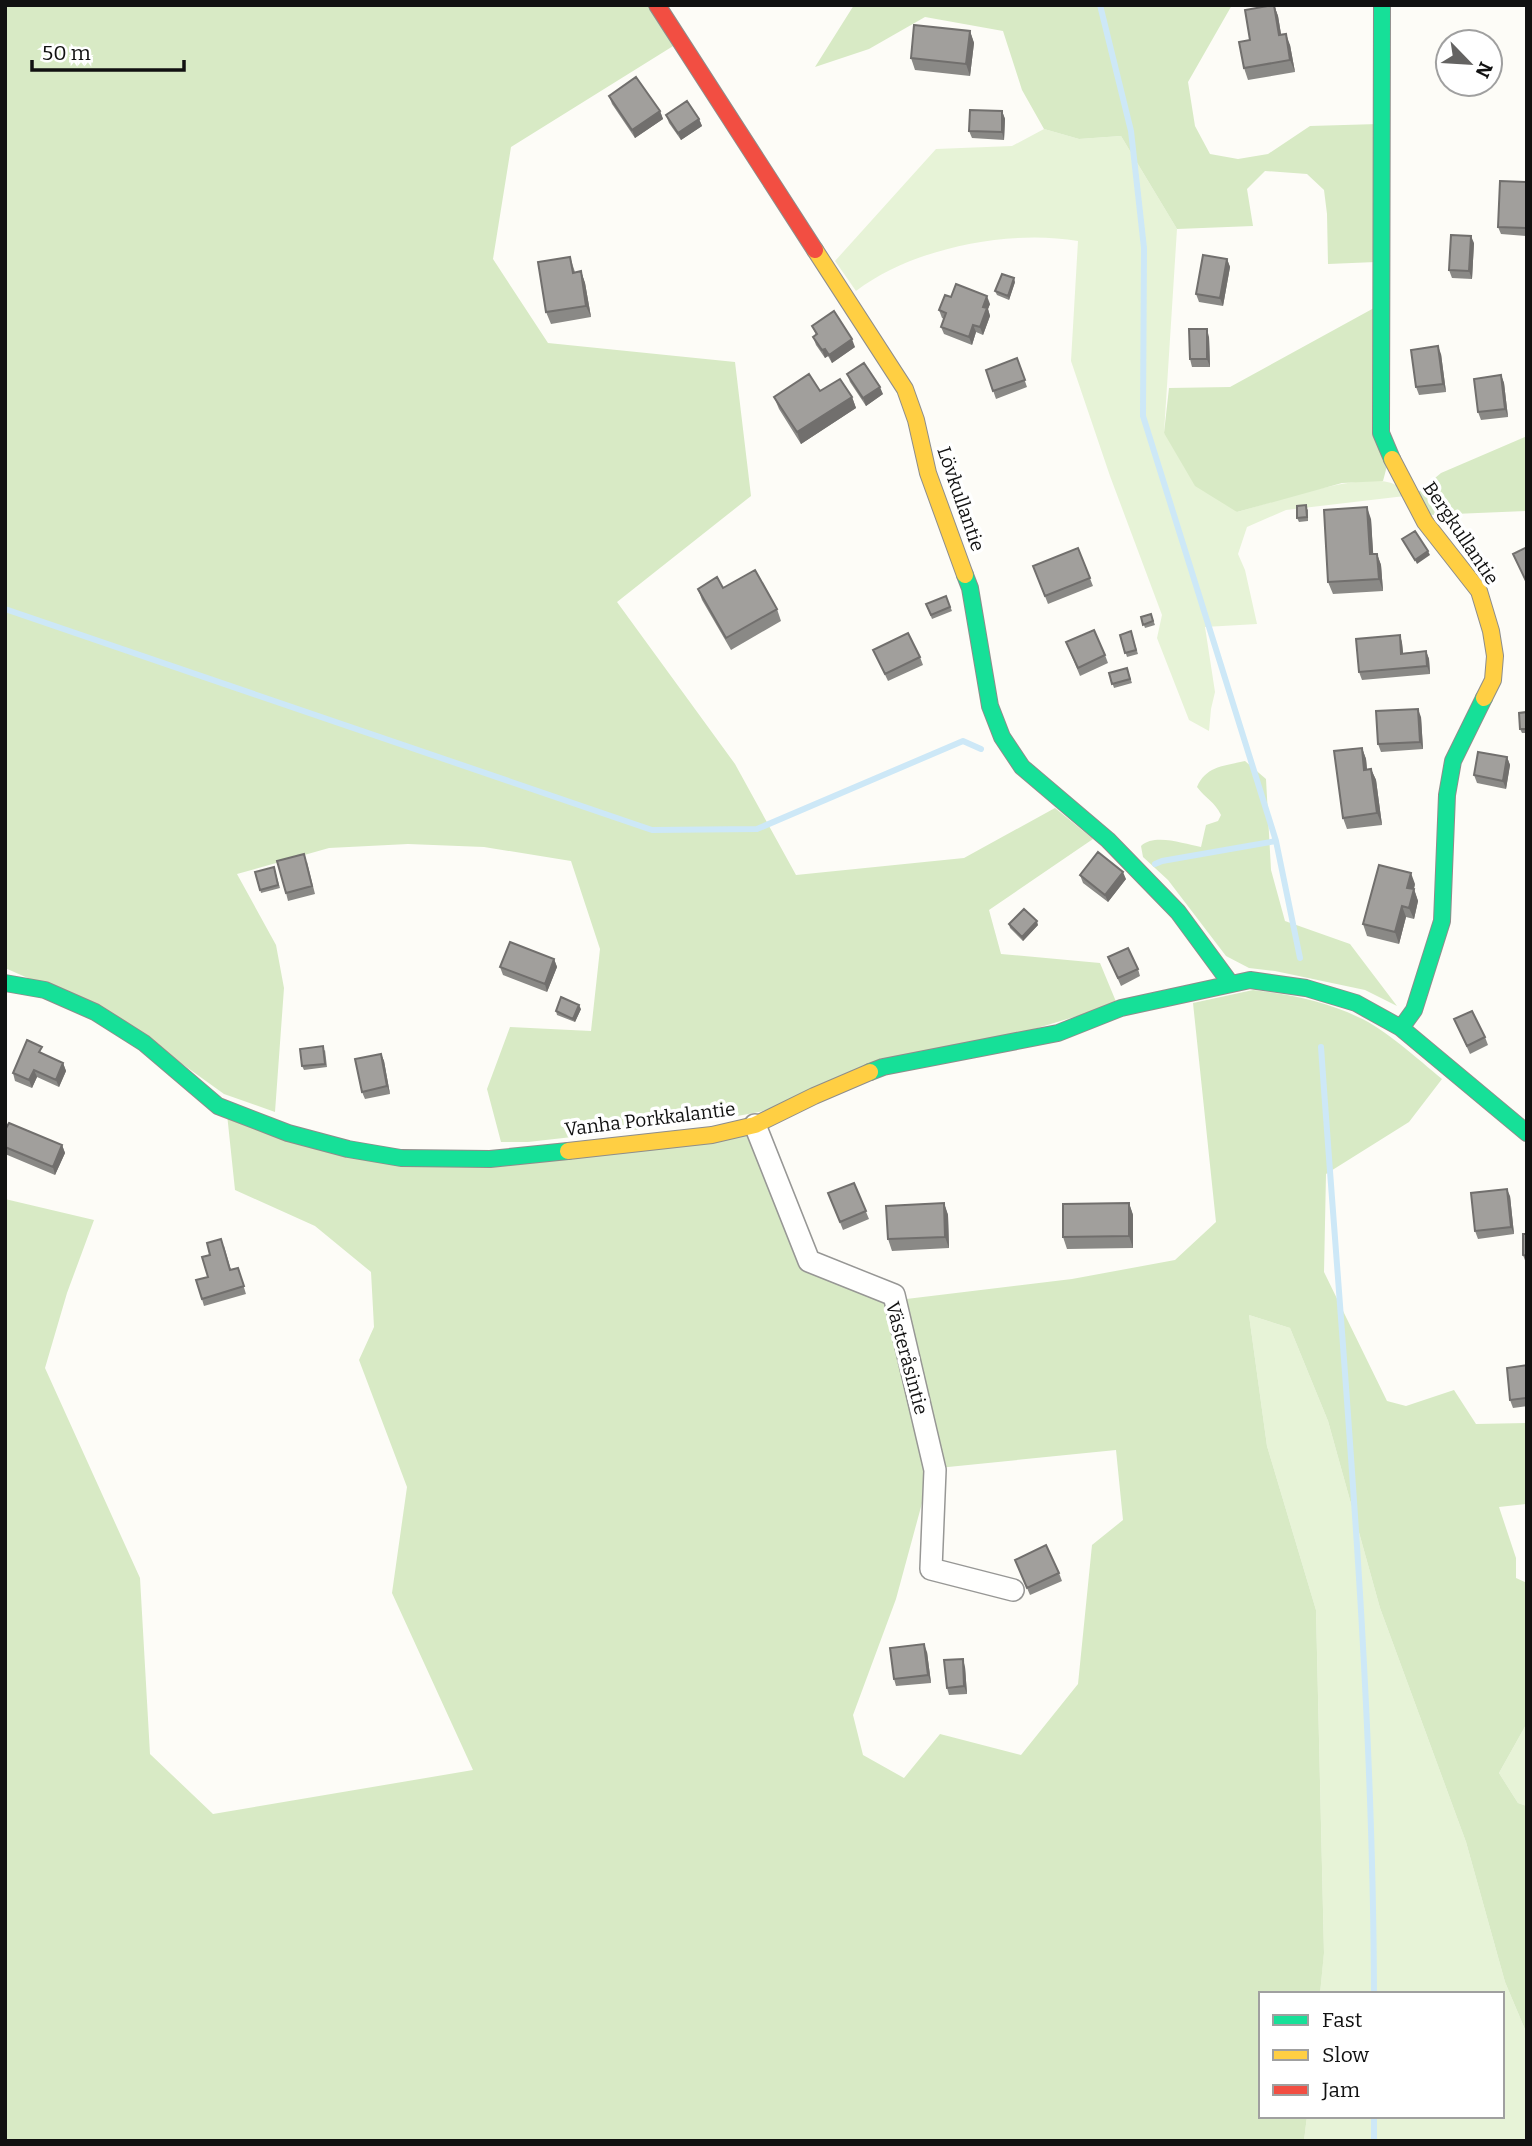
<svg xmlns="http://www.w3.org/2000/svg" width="1532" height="2146" font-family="Bitter,serif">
	<rect width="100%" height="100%" fill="#fdfcf7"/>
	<!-- green -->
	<path fill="#e7f3d7" d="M1044,129L1079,139L1121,136L1177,229L1164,433L1237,512C1268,504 1373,466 1399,487C1402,489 1403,493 1405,496L1286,510L1247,527L1238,554L1245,570L1257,624L1205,627L1215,692L1211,709L1209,731L1189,720L1157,638L1162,615L1110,476L1071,361L1078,241C1009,229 912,248 856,291L835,261L936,149L1012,146Z
		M1249,1315L1290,1328L1328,1421L1380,1608L1466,1842L1505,1982L1527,2034V2139L1304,2141L1307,2116H1502V1994H1320L1324,1952L1316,1610L1267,1446Z
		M1527,1723V1806L1518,1803L1499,1773Z"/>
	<!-- forest -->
	<path fill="#d8eac5" d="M5,5H652L678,43L511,147L493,259L548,343L735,362L751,496L617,602L735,764L796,875L964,858L1055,808L1093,839L989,910L1001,954L1100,963L1117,1004L759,1112L705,1122L528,1142H501L487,1089L510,1027L591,1031L600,949L571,861L484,847L408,844L329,848L237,874L276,945L284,988L275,1112L224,1094L117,1017L5,968Z
		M854,5H1232L1188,82L1195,126L1210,154L1238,159L1268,154L1310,126L1378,124L1376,262L1328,264L1327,214L1324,190L1307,174L1265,171L1247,189L1253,226L1177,229L1121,136L1079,139L1044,129L1022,90L1003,31L925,17L869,49L815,67Z
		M1374,308L1387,466L1383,481L1342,483L1237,512L1195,486L1164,433L1169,388L1230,387Z
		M1527,436V511L1430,515L1417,493L1441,473Z
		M1245,761L1266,779L1271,870L1285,921L1350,944L1397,1006L1365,990L1275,971L1249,968L1226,956L1168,880L1143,857L1141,846C1155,833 1184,844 1201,847L1206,825L1218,821L1221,815C1215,802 1205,798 1197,787C1206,766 1224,766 1245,761Z
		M1253,990C1288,994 1326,1001 1358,1017C1384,1028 1419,1060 1442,1079L1409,1122L1326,1174L1324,1272L1387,1401L1406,1406L1454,1390L1476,1424L1527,1423V1504L1499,1507L1516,1558V1578L1527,1583V1723L1499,1773L1518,1803L1527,1806V2034L1505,1982L1466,1842L1380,1608L1328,1421L1290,1328L1249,1315L1267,1446L1316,1610L1324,1953L1320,1994H1261V2116H1307L1304,2141H5V1199L94,1220L67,1293L45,1368L140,1578L150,1754L213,1814L473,1770L392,1593L407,1487L359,1360L374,1327L371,1272L315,1226L235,1190L227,1114L363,1159L752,1134L804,1265L890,1300L931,1470L896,1599L853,1715L863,1755L904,1778L940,1734L1021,1755L1078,1684L1092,1545L1123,1520L1116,1450L938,1468L898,1300L1072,1279L1175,1260L1216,1222L1193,1003Z"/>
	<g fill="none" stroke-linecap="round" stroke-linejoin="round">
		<!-- stream -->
		<path stroke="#cde8f7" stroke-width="6" d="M1100,5L1131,131L1144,248L1143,416L1276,841
			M5,609L652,830L757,829L963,741L981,749
			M1155,864L1162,861L1276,841L1300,958
			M1321,1047C1343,1362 1373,1678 1374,1994
			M1374,2116V2141"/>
		<defs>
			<path id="street" d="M755,1125L809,1261L894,1295L935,1470L931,1569L1013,1590"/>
			<path id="fast" d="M1382,5L1381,433L1392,459
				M965,575L970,588L990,706L1002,737L1022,767L1108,840L1178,912L1231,984
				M5,983L45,990L95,1012L144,1043L218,1106L288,1133L348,1149L401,1158L490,1159L568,1151
				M1401,1028L1414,1010L1442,921L1447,795L1453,761L1484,698
				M870,1072L883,1067L1058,1033L1121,1008L1250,980L1306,988L1356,1003L1401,1028L1527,1133"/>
			<path id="slow" d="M815,250L905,389L916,420L928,473L965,575
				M1392,459L1425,522L1479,591L1491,631L1495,656L1493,680L1484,698
				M568,1151L712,1135L755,1125L814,1096L870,1072"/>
			<path id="jam" d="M657,5L815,250"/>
		</defs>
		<!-- street casing -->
		<use href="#street" stroke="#979795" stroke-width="24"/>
		<!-- fast casing -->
		<use href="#fast" stroke="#8e8d8b" stroke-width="18"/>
		<!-- slow casing -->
		<use href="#slow" stroke="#8e8d8b" stroke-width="18"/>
		<!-- jam casing -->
		<use href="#jam" stroke="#8e8d8b" stroke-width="18"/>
		<!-- street -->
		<use href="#street" stroke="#fffffe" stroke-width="21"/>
		<!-- fast -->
		<use href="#fast" stroke="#16e098" stroke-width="16"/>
		<!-- slow -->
		<use href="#slow" stroke="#ffcf43" stroke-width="16"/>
		<!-- jam -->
		<use href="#jam" stroke="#f24e42" stroke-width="16"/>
	</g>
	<!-- wall -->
	<path fill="#8a8986" d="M1274,5L1278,16L1281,34L1290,45L1295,72L1248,80L1244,68L1250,40Z
		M970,31L974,43L970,76L915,70L911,58Z
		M609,96L660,111L663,119L635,138L612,104Z
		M1002,111L1005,119L1004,140L972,138L969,131Z
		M666,115L699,119L702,126L681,140L669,123Z
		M1527,182V236L1501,234L1498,227Z
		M1474,243L1472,279L1452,278L1449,270Z
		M570,257L575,272L581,271L585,283L591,317L551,324L546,312Z
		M1227,259L1230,267L1223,306L1199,302L1196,294Z
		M1015,282L1009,300L997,295L995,291Z
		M951,297L990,304L988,309L990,316L983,335L976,332L972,345L944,334L941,327L944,319L942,318L939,310Z
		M812,326L855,347L832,363L828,356L825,358L816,345L813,337L816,335Z
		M1209,337L1210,367H1192L1190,359Z
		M1441,354L1446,392L1419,395L1416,387Z
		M1017,358L1027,387L996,399L986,370Z
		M847,374L883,394L866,406L850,382Z
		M1501,375L1504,383L1508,417L1481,420L1478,412Z
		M820,391L852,397L856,408L801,444L779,409L774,397Z
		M1308,509V521L1299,522L1297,518Z
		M1371,519L1373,554H1377L1381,565L1383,591L1333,594L1328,582Z
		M1078,548L1093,586L1048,604L1033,566Z
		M723,588L777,609L781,621L731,650L702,600L698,589Z
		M946,596L952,611L932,619L926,604Z
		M1151,614L1155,625L1145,628L1141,617Z
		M1131,631L1138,654L1127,657L1120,635Z
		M1400,635L1402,643L1403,653L1426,651L1429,659L1430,674L1362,680L1359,672Z
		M1066,642L1105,655L1108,663L1080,676Z
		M873,650L920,657L923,665L888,681Z
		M1127,668L1132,683L1114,688L1109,673Z
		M1527,712V733H1522L1520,729Z
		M1421,717L1423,749L1381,752L1378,744Z
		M1362,748L1366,759L1367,769H1371L1376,780L1382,825L1347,829L1343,818Z
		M1507,757L1510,765L1506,789L1477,783L1474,775Z
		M307,862L315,894L288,901L286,893Z
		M274,867L280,888L261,893L255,872Z
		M1080,875L1126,879L1108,902L1083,883Z
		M1415,884L1414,889L1418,901L1414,919L1406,917L1399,944L1367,936L1363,924Z
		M1009,924L1038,925L1023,941L1010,928Z
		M1108,957L1138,969L1140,976L1121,986Z
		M554,959L557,967L547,992L503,975L500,967Z
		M581,1009L575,1022L557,1015L556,1011Z
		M1454,1019L1485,1037L1488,1045L1470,1054Z
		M325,1050L327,1067L304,1070L302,1066Z
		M381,1054L384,1061L390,1094L365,1099L362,1092Z
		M44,1055L63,1063L66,1071L59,1087L37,1077L32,1088L15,1081L13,1073Z
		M5,1130L62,1145L65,1153L55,1175L5,1154Z
		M854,1183L869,1219L843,1230L828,1193Z
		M1510,1196L1514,1234L1478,1239L1475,1231Z
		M944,1203L948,1215L949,1248L892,1251L888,1239Z
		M1129,1203L1133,1215V1248L1067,1249L1063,1237Z
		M1527,1234V1263H1526L1523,1255Z
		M224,1246L231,1270L238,1268L246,1294L204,1306L196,1280L208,1277L210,1255Z
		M1527,1365V1406L1513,1408L1510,1400Z
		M1015,1560L1059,1573L1062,1581L1030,1595Z
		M927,1652L931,1683L896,1686L894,1679Z
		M965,1667L967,1694L949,1695L947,1688Z"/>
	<!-- shaded-wall -->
	<path fill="#716f6d" d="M1274,5L1278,16L1283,46L1279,35Z
		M970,31L974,43L970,76L966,64Z
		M1286,34L1290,45L1295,72L1290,60Z
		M660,111L663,119L635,138L632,130Z
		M1002,111L1005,119L1004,140L1002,132Z
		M699,119L702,126L681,140L678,133Z
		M1471,236L1474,243L1472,279L1469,271Z
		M1227,259L1230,267L1223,306L1220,298Z
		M581,271L585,283L591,317L586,306Z
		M1014,278L1015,282L1009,300L1008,296Z
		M987,296L990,304L988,309L990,316L983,335L980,327L983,307Z
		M973,325L976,332L972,345L969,337Z
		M1207,329L1209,337L1210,367L1207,359Z
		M852,339L855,347L832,363L829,355Z
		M1438,346L1441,354L1446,392L1443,384Z
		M825,349L828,356L825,358L822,350Z
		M1501,375L1504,383L1508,417L1505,409Z
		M880,387L883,394L866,406L863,398Z
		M852,397L856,408L801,444L797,432Z
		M1367,507L1371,519L1374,566L1370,554Z
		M1428,551L1430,555L1417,564L1415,560Z
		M1377,554L1381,565L1383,591L1379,579Z
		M1400,635L1402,643L1404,661L1401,654Z
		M1426,651L1429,659L1430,674L1427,666Z
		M1418,709L1421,717L1423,749L1420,742Z
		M1362,748L1366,759L1368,781L1364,770Z
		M1507,757L1510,765L1506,789L1503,781Z
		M1371,769L1376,780L1382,825L1377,813Z
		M1123,872L1126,879L1108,902L1105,895Z
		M1411,873L1415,884L1411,899L1407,888Z
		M1414,889L1418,901L1414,919L1409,908Z
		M1402,906L1406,917L1399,944L1395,932Z
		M1037,921L1038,925L1023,941L1022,937Z
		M554,959L557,967L547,992L545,984Z
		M579,1005L581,1009L575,1022L573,1019Z
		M381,1054L384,1061L390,1094L387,1086Z
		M63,1063L66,1071L59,1087L56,1080Z
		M34,1070L37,1077L32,1088L29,1080Z
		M62,1145L65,1153L55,1175L53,1167Z
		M1507,1189L1510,1196L1514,1234L1511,1227Z
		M944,1203L948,1215L949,1248L945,1237Z
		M1129,1203L1133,1215V1248L1129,1236Z
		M924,1644L927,1652L931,1683L928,1675Z
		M963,1659L965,1667L967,1694L964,1686Z"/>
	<!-- building -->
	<path fill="#a19f9c" stroke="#716f6d" stroke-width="2" d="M1274,5L1279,35L1286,34L1290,60L1244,68L1239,42L1250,40L1245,10Z
		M914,25L970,31L966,64L911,58Z
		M636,77L660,111L632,130L609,96Z
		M687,101L699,119L678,133L666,115Z
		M970,110L1002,111V132L969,131Z
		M1500,181L1527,182L1526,228L1498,227Z
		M1451,235L1471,236L1469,271L1449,270Z
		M1203,255L1227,259L1220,298L1196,294Z
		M570,257L573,273L581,271L586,306L546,312L538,262Z
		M1002,274L1014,278L1008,296L995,291Z
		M956,284L987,296L983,307L987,308L980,327L973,325L969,337L941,327L946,313L939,310L945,295L951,297Z
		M834,311L852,339L829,355L825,349L822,350L813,337L817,334L812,326Z
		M1189,329H1207V359H1190Z
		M1438,346L1443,384L1416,387L1411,350Z
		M1017,358L1025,380L993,391L986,370Z
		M864,363L880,387L863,398L847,374Z
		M809,374L820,391L840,379L852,397L797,432L774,397Z
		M1501,375L1505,409L1478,412L1474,379Z
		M1306,505L1307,517L1297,518V506Z
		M1367,507L1370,554H1377L1379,579L1328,582L1324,510Z
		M1415,531L1428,551L1415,560L1402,539Z
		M1527,547V583L1513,554Z
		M1078,548L1090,578L1045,596L1033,566Z
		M755,570L777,609L726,638L698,589L717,577L723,588Z
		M946,596L950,607L931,615L926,604Z
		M1151,614L1153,621L1143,625L1141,617Z
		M1094,630L1105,655L1078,668L1066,642Z
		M1131,631L1136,650L1125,653L1120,635Z
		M908,633L920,657L885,674L873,650Z
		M1400,635L1401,654L1426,651L1427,666L1359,672L1356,639Z
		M1127,668L1130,679L1112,684L1109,673Z
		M1418,709L1420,742L1378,744L1376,711Z
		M1527,712V729H1520L1519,713Z
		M1362,748L1364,770L1371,769L1377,813L1343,818L1334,751Z
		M1478,752L1507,757L1503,781L1474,775Z
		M1098,852L1123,872L1105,895L1080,875Z
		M304,854L312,886L286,893L277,861Z
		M1379,865L1411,873L1407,888L1414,889L1409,908L1402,906L1395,932L1363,924Z
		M274,867L278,885L260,890L255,872Z
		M1024,909L1037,921L1022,937L1009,924Z
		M510,942L554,959L545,984L500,967Z
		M1128,948L1138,969L1118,978L1108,957Z
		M561,997L579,1005L573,1019L556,1011Z
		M1472,1011L1485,1037L1467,1046L1454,1019Z
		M27,1040L42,1047L39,1052L63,1063L56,1080L34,1070L29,1080L13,1073Z
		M323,1046L325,1064L302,1066L300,1049Z
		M381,1054L387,1086L362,1092L355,1059Z
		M9,1123L62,1145L53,1167L5,1147V1130Z
		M854,1183L866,1211L840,1222L828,1193Z
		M1507,1189L1511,1227L1475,1231L1471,1193Z
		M944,1203L945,1237L888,1239L886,1206Z
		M1129,1203V1236L1063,1237V1204Z
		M1523,1234H1527V1256L1523,1255Z
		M221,1239L230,1270L238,1268L244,1286L202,1299L196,1280L208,1277L202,1257L210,1255L207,1243Z
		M1527,1365V1398L1510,1400L1507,1368Z
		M1046,1545L1059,1573L1027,1588L1015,1560Z
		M924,1644L928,1675L894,1679L890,1648Z
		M963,1659L964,1686L947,1688L944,1660Z"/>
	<g text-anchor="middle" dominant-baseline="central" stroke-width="7" stroke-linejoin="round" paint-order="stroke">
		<!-- street labels -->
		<g font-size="19" fill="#111" stroke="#fff">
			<text transform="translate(961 499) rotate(71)">Lövkullantie</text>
			<text transform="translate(1461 533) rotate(56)">Bergkullantie</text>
			<text transform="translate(650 1119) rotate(-7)">Vanha Porkkalantie</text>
			<text transform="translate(907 1358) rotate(75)">Västeråsintie</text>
		</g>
	</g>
	<!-- border -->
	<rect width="1532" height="2146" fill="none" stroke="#111111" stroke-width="14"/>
	<!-- legend -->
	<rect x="1259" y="1992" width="245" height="126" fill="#ffffff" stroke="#a0a0a0" stroke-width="2"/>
	<rect x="1273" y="2015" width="35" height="10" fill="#16e098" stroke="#a0a0a0" stroke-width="2"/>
	<text x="1322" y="2027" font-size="21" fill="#111111">Fast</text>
	<rect x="1273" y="2050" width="35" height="10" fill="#ffcf43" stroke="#a0a0a0" stroke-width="2"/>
	<text x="1322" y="2062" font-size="21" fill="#111111">Slow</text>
	<rect x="1273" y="2085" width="35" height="10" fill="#f24e42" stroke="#a0a0a0" stroke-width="2"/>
	<text x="1322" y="2097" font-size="21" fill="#111111">Jam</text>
	<!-- north arrow -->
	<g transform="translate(1469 63) rotate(115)"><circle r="33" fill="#ffffff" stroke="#a0a0a0" stroke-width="2"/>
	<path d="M0-5L12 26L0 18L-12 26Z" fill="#646362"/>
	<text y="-10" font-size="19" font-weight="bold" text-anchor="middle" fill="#111111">N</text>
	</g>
	<!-- scale -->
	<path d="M32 60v10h152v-10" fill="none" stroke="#111111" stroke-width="3.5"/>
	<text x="42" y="60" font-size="21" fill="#111111" stroke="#ffffff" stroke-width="5" paint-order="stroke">50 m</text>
</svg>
